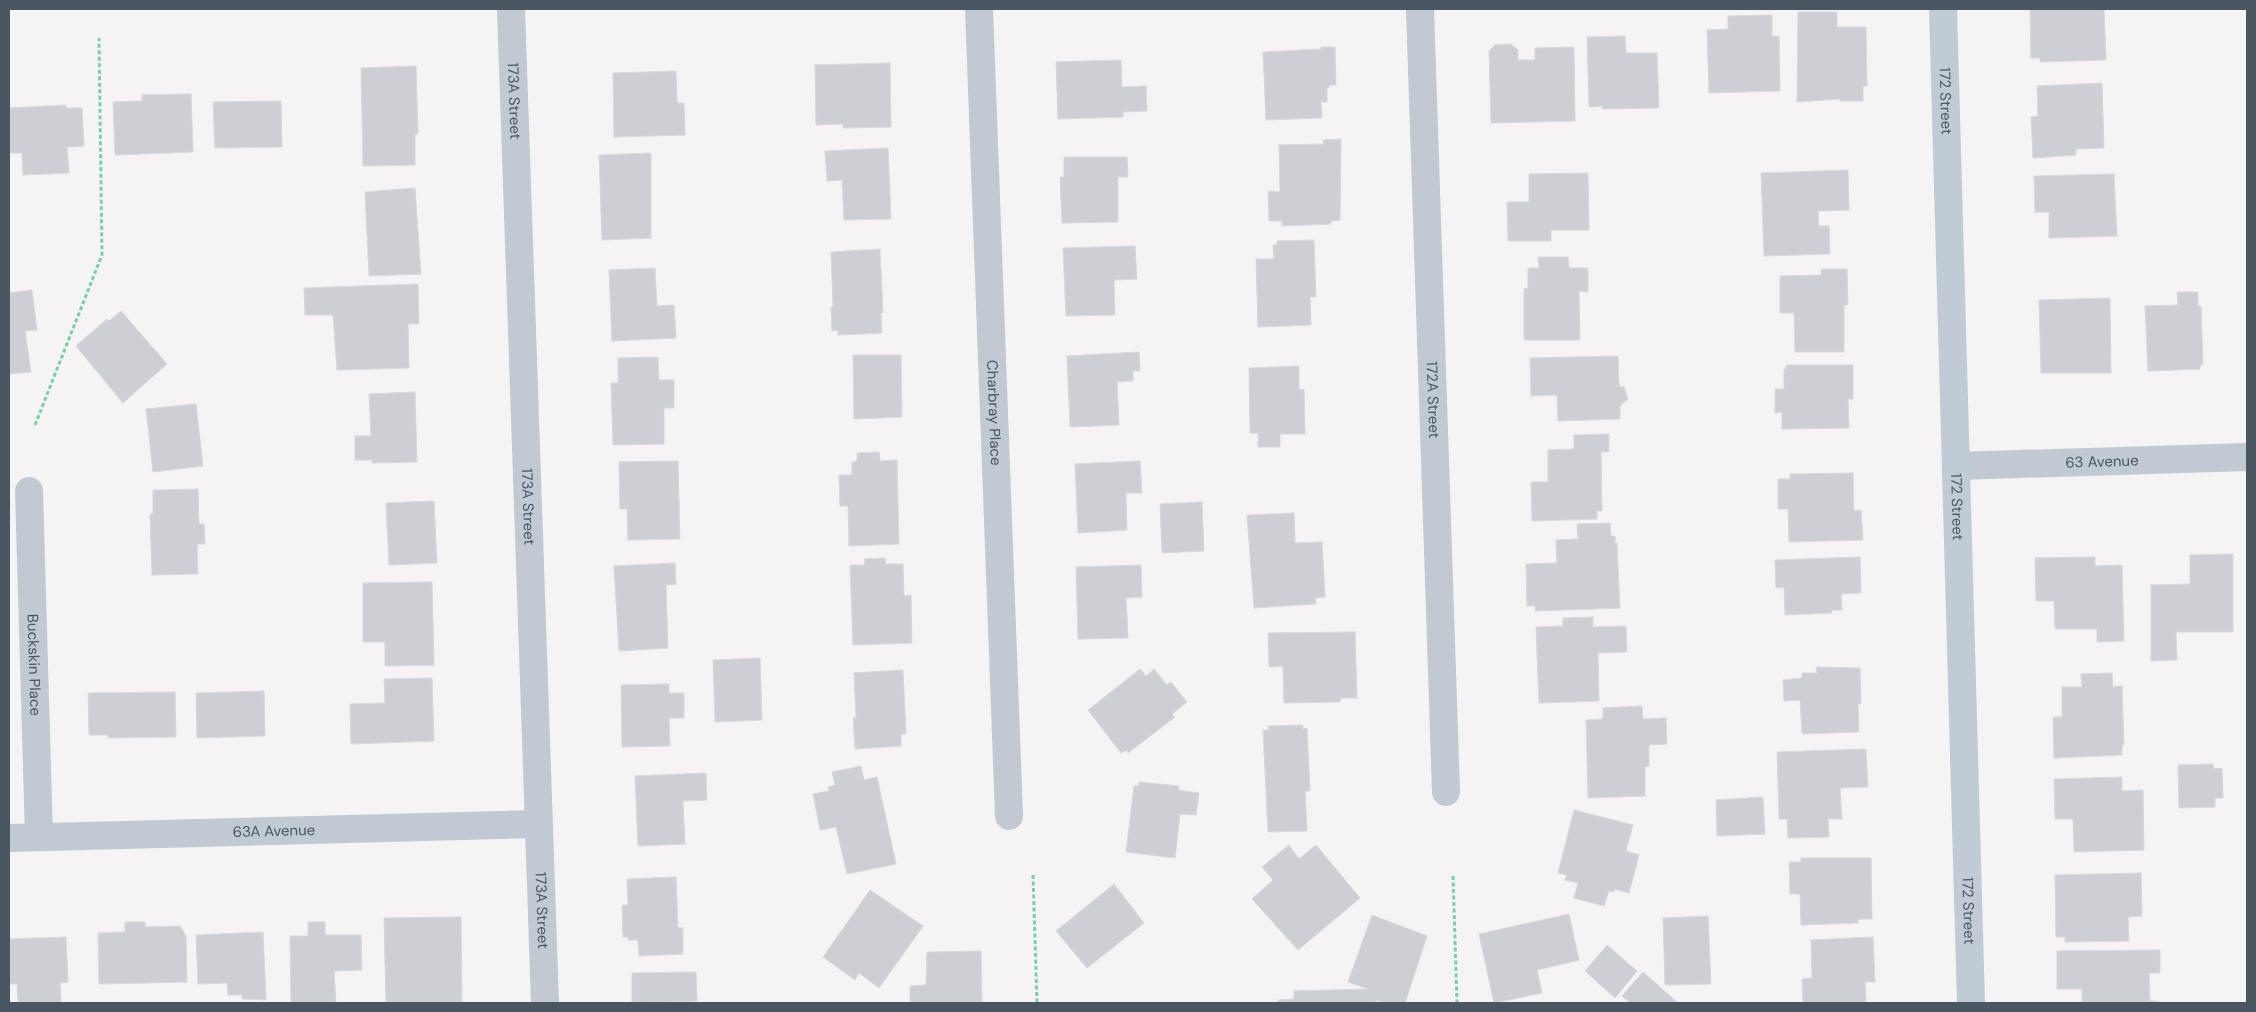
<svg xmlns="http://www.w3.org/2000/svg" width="2256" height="1012" font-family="'DM Sans',sans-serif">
	<rect width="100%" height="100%" fill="#f5f3f3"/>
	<!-- building -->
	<path fill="#cdcfd5" stroke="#d7d9de" d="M2030,9H2104L2106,60L2040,62V58H2031Z
		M1798,12H1837V27H1866L1867,86H1863V101H1840V99L1797,102Z
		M1772,15V36H1779L1780,91L1709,93L1707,30L1728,29V16Z
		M1625,36L1626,53H1657L1659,108L1602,109V106L1589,107L1587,37Z
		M1511,44L1518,50V60H1535V48L1574,47L1575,121L1491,123L1489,51L1495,45Z
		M1321,47H1335L1336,85H1329V88H1327V102H1321L1322,118L1266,120L1263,52L1321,49Z
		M1119,60L1121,61L1122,87L1146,86L1147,111L1123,112V117L1058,119L1056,62Z
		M890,63L891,127L843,128V124L816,125L815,65Z
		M416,66L418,134H415V165L363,166L361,68Z
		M676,71L677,103H684L685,135L614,137L613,73Z
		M2102,83L2104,148L2076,149V155L2033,158L2031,117L2038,116L2037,86Z
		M191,94L193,152L115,155L113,102L142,101V95Z
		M281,101L282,147L215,148L213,102Z
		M66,105V108H82L84,146L67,147L69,173L23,175L22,153H9V108Z
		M1341,139L1340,220L1331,221V224L1282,226V221H1269L1268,191L1280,192L1279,145L1324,144L1323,140Z
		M888,148L891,219L844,220L842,180L827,181L825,151Z
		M651,153V238L602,240L599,155Z
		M1064,157H1127L1128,177H1118V222L1062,223L1060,177H1064Z
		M1848,170L1849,210L1818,211L1819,226H1829L1830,254L1764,256L1761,173Z
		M1588,173L1589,230H1551V241H1508L1507,202H1529V174Z
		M2114,174L2117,236L2049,238V212H2035L2034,176Z
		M415,188L421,274L369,276L365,192Z
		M1314,240L1316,297H1310L1311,325L1258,327L1256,259H1274L1273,245H1277V241Z
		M1135,246L1137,279L1114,280L1115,315L1066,316L1063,248Z
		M880,249L883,313H881L882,333L838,335V330L832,331L831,307H833L831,252Z
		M1538,257H1568L1569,268H1588V292L1579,291L1580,340H1524V289L1528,288V268H1539Z
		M655,268L657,306L674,305L676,338L612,341L609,270Z
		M1821,269H1847L1848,305H1844V352H1795L1794,313H1780V276L1821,275Z
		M418,284L419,324H408L409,368L337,370L333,315H305L304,288Z
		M32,290L37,330L25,331L31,372L9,374V293Z
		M2177,292H2198V306H2201L2203,365H2200V369L2148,371L2145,306L2178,305Z
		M2110,298L2111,373H2041L2039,300Z
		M121,311L167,364L123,403L76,346L107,319L109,321Z
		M1139,352L1140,371H1133V381L1117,382L1119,425L1070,427L1067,356Z
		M853,355H901L902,417L854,419Z
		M1618,356L1619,386L1624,387L1628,399L1620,406V419L1558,421L1557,395L1531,396L1530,358Z
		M658,357L659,380H674V408H664V444L613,445L611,383H618V358Z
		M1786,365H1853V399H1848L1849,428L1782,429V412L1775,413V389H1784V369H1786Z
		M1299,366V390L1304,389L1305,434H1280V447H1258V433H1250L1249,368Z
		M415,392L417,462L372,463V460H355V436H371L369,394Z
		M196,404L203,466L153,472L146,409Z
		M1609,434V452H1601L1602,511H1597V519L1532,521L1531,482H1548V450L1574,449V435Z
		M879,452L880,461L897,460L899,544L849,546L848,506H840L839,475H852V462L857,461V453Z
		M678,461L680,539L628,540L627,509H620L619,462Z
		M1140,461L1142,493H1126L1127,530L1078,533L1075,464Z
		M1853,473L1854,511L1861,510L1863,540L1789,542L1788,509H1778V479H1790V474Z
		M198,489L199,524H204L205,544H197L198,574L152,575L150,514H153V490Z
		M434,501L437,563L389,565L386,503Z
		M1202,502L1204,551L1162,553L1160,504Z
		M1294,513L1295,543L1322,542L1325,597L1315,598L1316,604L1254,608L1247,515Z
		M1610,523L1611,536H1615V543H1617L1620,608L1535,611V606H1527L1526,564L1557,563L1556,540L1578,539L1577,524Z
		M2233,554V632H2176L2177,660L2151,661V585L2190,584V555Z
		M1860,557L1861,593L1841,594L1842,610H1832V613L1785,615L1784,587L1776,588L1775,560Z
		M2095,557V566L2122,565L2124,641L2097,642V629H2055L2054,601H2036L2035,558Z
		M885,558L886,564H903L904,596L911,595L912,643L853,645L850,565H865L864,559Z
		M675,563L676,584L666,585L668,648L619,651L614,566Z
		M1141,565L1142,597L1126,598L1128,638L1078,639L1076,567Z
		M432,582L434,665L385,666V642H363V583Z
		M1593,617V627L1626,626L1627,652L1598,653L1599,701L1539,703L1536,627L1563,626V618Z
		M1355,632L1357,698H1341L1340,702L1284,703L1283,666L1269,667L1268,633Z
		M760,658L762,720L715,722L713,660Z
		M1816,667L1860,668L1861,704H1858L1859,732L1802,734L1800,700L1784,701L1783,680L1802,678V673H1817Z
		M1140,669L1146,676L1154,669L1167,685L1171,682L1187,702L1172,714L1175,717L1128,753L1126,750L1121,753L1088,710Z
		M903,670L906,734H901V746L855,749L853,718H856L854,673Z
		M2112,673L2113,687L2122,686L2124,744L2122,745V755L2054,758L2053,717H2062V687H2082L2081,674Z
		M432,678L434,741L351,744L350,704L385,703L384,679Z
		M669,684V693H684V718H669L670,746L622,747L621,685Z
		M264,691L265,736L197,738L196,693Z
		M175,692L176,737L108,738V735H89L88,693Z
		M1642,706L1643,719L1666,718L1667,744L1649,745V766L1645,767V796L1588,798L1586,720L1603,719V708Z
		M1303,725V729L1307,728L1310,791H1305L1307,831L1268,832L1263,730H1269L1268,726Z
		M1866,749L1868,787L1840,788L1842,819H1828L1829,837L1788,838L1787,819H1779L1777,752Z
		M2213,764L2214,769L2222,768L2223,798H2215V807L2179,808L2178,765Z
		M861,766L864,780L877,777L896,864L847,874L836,827L820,830L813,794L829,791L828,787L835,785L832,772Z
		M706,773L707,800L683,801L685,844L638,846L635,776Z
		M2122,777V791L2143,790L2144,850L2074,852L2073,819H2055L2054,779Z
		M1139,782L1179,786L1178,790L1199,793L1196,815L1180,814L1175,858L1126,852L1134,786H1139Z
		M1763,797L1765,834L1717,836L1716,800Z
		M1574,810L1633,825L1626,851L1639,855L1629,893L1614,889V892L1609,891L1604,906L1574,898L1578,883L1565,880L1567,875L1558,873Z
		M1289,845L1299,859L1316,845L1360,898L1298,950L1252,899L1273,880L1262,867Z
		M1801,858H1871L1872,919H1858V923L1801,925L1800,894H1790L1789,862H1801Z
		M2141,873L2142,916L2128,917L2129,941L2065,942V937H2056L2055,875Z
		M676,877L678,928H683V954L639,956L638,940H628V937H623L622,905H628L627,879Z
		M1114,884L1144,923L1087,968L1056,931Z
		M870,890L923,926L879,988L859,973L855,980L823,957Z
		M1569,914L1579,960L1537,970L1542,993L1494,1003L1479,934Z
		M1372,915L1427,936L1405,1003H1385L1376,1000V1003H1278V1000L1294,999V991L1368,989L1348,982Z
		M1708,916L1711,984L1665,985L1663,918Z
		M461,917L462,1003H386L384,918Z
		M125,922H145V927L180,926L186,936L187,982L99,984L98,933L125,932Z
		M308,922H325V935H361L362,970L334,971L336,1003H291L290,936H308Z
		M263,932L266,1000L242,999V995H228L227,983L198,984L196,935Z
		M66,937L68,982L60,983L61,1003H18L17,984H9V939Z
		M1873,937L1875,982H1865L1866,1003H1803L1802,979L1812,978L1811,940Z
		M1607,945L1637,971L1615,998L1585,971Z
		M2160,950V973H2149L2150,1001H2159V1003H2082V989H2057V951Z
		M981,951L982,1003H910V986L926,985L927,952Z
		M696,972L697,1001L632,1003V973Z
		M1643,972L1678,1003H1630L1622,996Z"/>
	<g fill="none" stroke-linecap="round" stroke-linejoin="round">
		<!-- path -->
		<path stroke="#7ad0a6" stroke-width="3" stroke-dasharray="4 2.5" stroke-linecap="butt" d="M35,425L102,255L99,38
			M1033,875L1037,1003
			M1453,876L1457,1003"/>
		<!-- street -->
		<g stroke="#c1cad2" stroke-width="28">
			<path id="s1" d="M511,9L545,1003"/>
			<path id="s2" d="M979,9L1009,816"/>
			<path id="s3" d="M1420,9L1446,792"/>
			<path id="s4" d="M1957,466L2247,457"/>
			<path id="s5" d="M29,491L39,837"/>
			<path id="s6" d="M9,838L539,824"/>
		</g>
		<!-- secondary -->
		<path stroke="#c1cbd6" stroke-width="28" id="s7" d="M1943,9L1971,1003"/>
	</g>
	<g text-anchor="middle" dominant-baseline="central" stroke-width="4.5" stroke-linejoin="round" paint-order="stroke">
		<!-- street labels -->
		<g font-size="15" fill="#4a5661" stroke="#fff">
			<text stroke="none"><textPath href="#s1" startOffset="92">173A Street</textPath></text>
			<text stroke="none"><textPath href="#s7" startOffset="92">172 Street</textPath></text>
			<text stroke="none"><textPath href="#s3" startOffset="391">172A Street</textPath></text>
			<text stroke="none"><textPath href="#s2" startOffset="404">Charbray Place</textPath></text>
			<text stroke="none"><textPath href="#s4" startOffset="145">63 Avenue</textPath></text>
			<text stroke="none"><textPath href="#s1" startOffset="498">173A Street</textPath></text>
			<text stroke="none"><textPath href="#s7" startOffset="498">172 Street</textPath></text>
			<text stroke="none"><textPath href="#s5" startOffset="174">Buckskin Place</textPath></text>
			<text stroke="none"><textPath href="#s6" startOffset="265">63A Avenue</textPath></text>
			<text stroke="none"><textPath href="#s1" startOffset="902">173A Street</textPath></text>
			<text stroke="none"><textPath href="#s7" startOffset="902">172 Street</textPath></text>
		</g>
	</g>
	<!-- border -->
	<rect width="2256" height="1012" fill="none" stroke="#4a5661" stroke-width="20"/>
</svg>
